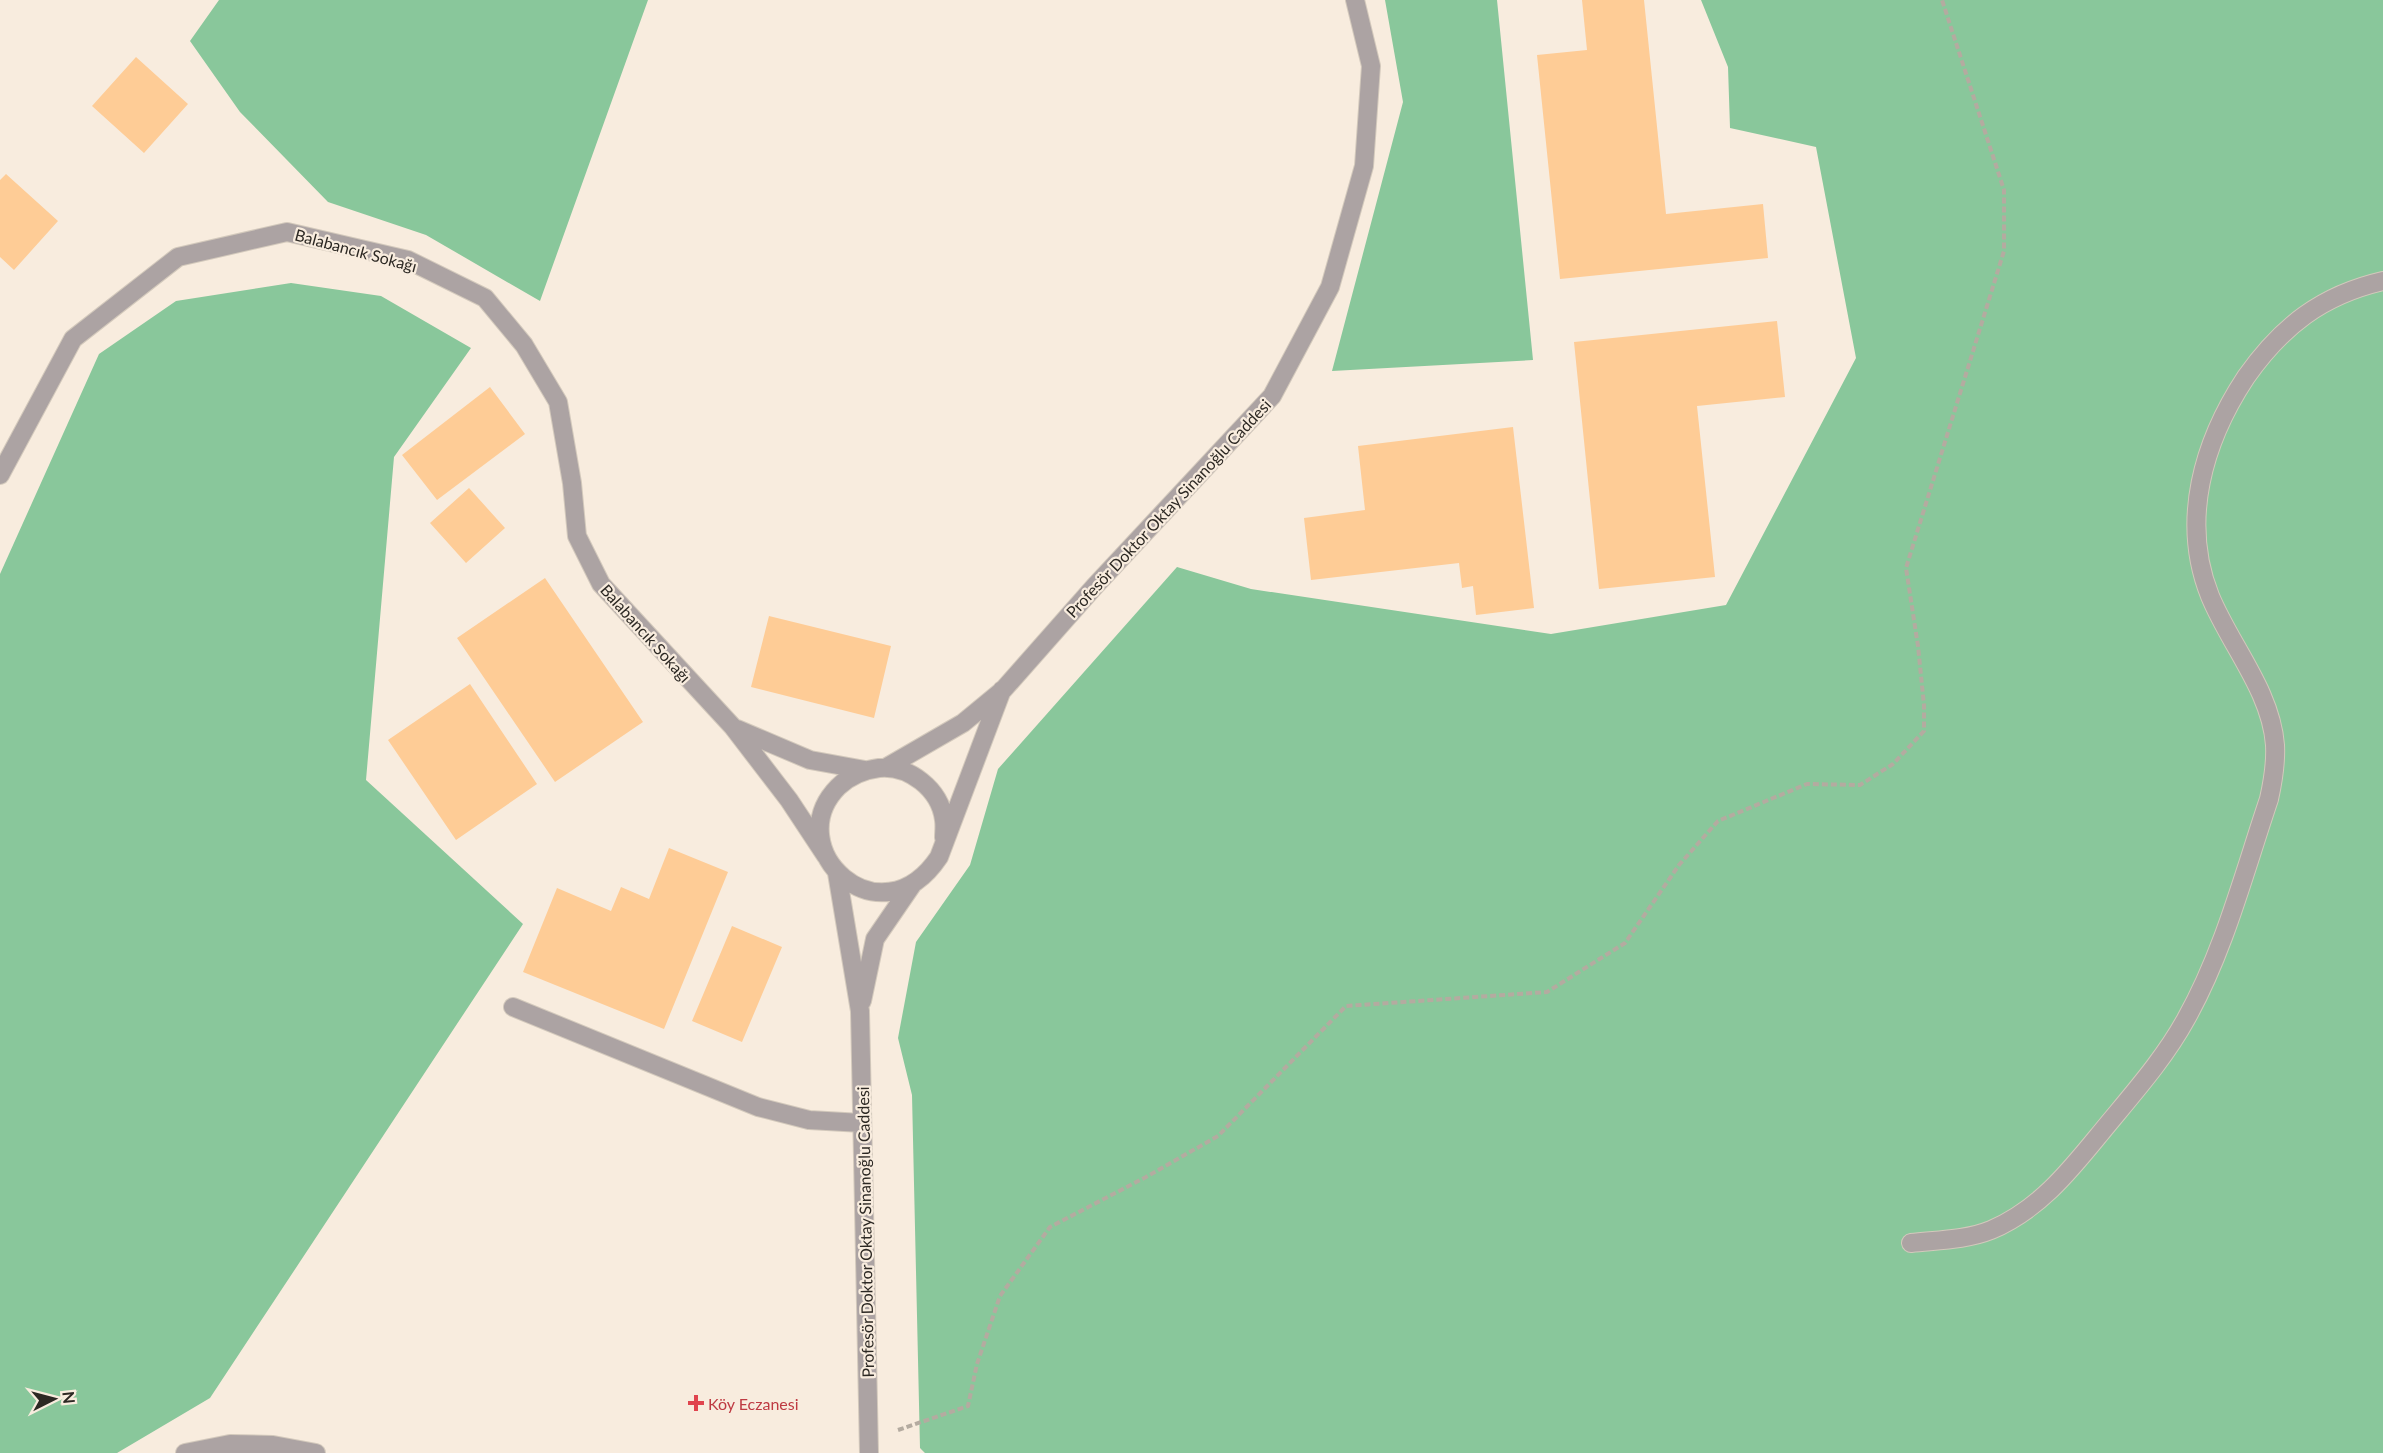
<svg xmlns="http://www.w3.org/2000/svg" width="2383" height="1453" font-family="Lato,sans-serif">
	<rect width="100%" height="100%" fill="#f8ecde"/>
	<!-- forest -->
	<path fill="#89c79b" d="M219,0H648L540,301L426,235L328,202L240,112L190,41Z
		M1385,0H1497L1533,360L1332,371L1403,102Z
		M1701,0H2383V1453H925L920,1448L912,1095L898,1038L916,942L970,865L998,769L1177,567L1251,589L1551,634L1726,605L1856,358L1816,147L1730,128L1728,67Z
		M291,283L381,296L471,348L394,457L366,780L523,924L210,1398L117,1453H0V574L99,354L176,301Z"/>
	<!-- building -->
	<path fill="#fecc96" d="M1582,0H1644L1666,214L1763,204L1768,258L1560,279L1537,55L1587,50Z
		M136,57L188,104L144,153L92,106Z
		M6,174L58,221L14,270L0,257V180Z
		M1777,321L1785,397L1697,406L1715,577L1599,589L1574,342Z
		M490,387L525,434L437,500L402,455Z
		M1513,427L1534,608L1476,615L1473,586L1462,588L1459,563L1311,580L1304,518L1365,510L1358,446Z
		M469,488L505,528L466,563L430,523Z
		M545,578L643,722L555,782L457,638Z
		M769,616L891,646L874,718L751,687Z
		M470,684L537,784L456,840L388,740Z
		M669,848L728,872L664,1029L523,972L557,888L611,911L621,887L649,899Z
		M732,926L782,947L742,1042L692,1021Z"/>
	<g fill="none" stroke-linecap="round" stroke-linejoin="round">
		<defs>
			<path id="minor" d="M0,475L73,339L178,257L287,232L408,260L485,298L524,345L558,402L572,483L577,536L601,584L733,727L789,800L826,856
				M737,729L810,760L865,770
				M887,767L963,723L1003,690L1094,587L1272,396L1330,287L1364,166L1371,66L1355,0
				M944,838C944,832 945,826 944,820C940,789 909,765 879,768C863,770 850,775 838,787C778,848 880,945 939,857L1002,690
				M837,873L860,1011L869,1453
				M862,1001L875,939L912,885
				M513,1007L758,1107L809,1120L862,1123
				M1911,1243C1938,1240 1966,1240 1991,1230C2038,1210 2068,1173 2099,1135C2129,1098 2163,1061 2186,1019C2224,951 2244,873 2269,799C2273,781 2276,763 2275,745C2271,691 2230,645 2210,596C2180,521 2203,442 2246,377C2282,326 2322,295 2383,281
				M185,1453L230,1444L273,1445L316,1453"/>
		</defs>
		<!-- minor casing -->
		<use href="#minor" stroke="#d3c9bc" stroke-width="20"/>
		<!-- path -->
		<path stroke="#b4aba0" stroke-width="4" stroke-dasharray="6 3" stroke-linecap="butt" d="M898,1430L968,1406L977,1364L1000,1296L1050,1227L1146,1177L1218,1136L1346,1006L1547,992L1625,943L1679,865L1718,821L1807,784L1860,785L1893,764L1924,731V705L1918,646L1906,568L2004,251V190L1942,0"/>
		<!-- minor -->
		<use href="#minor" stroke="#aca3a3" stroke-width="18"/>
	</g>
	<!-- markers -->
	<path fill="#e0444e" stroke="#f8ecde" stroke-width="2" d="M693 1394h6v6h6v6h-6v6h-6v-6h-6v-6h6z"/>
	<g text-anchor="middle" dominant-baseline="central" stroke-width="4.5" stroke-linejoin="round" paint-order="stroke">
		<!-- street labels -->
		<g font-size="16" fill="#2c2823" stroke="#f8ecde">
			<text transform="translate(356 250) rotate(15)">Balabancık Sokağı</text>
			<text transform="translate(1168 508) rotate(-47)">Profesör Doktor Oktay Sinanoğlu Caddesi</text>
			<text transform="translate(646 633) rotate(48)">Balabancık Sokağı</text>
			<text transform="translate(865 1232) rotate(-91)">Profesör Doktor Oktay Sinanoğlu Caddesi</text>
		</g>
		<!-- health labels -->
		<g font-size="16" fill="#be3a42" stroke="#f8ecde" text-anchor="start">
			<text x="708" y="1403">Köy Eczanesi</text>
		</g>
	</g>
	<!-- north arrow -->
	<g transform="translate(54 1399) rotate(84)" stroke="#f8ecde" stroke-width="4.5" paint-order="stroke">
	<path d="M0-4.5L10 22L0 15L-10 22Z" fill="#2c2823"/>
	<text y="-9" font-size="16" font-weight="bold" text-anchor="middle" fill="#2c2823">N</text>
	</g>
</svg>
